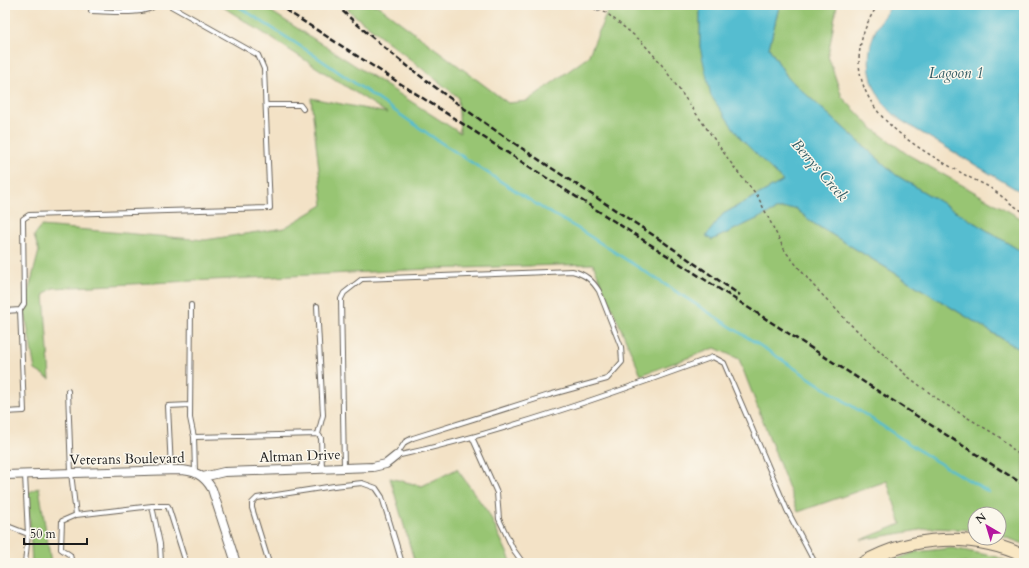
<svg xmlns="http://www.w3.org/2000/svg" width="1029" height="568" font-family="Cardo,serif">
	<rect width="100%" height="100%" fill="#fbf7ec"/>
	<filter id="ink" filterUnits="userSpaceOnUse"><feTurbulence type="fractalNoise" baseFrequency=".025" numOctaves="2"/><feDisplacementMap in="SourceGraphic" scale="8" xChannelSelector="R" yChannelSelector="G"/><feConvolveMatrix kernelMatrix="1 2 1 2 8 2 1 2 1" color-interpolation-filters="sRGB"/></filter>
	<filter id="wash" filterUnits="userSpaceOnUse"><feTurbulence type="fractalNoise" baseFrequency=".012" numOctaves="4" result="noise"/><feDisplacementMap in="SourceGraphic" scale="16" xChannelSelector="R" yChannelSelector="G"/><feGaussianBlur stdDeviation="0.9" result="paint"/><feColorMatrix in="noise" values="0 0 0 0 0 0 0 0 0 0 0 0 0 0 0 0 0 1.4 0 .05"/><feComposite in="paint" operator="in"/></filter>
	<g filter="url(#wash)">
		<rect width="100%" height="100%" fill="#f3e2c6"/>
		<!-- green -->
		<path fill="#98c573" stroke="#5a7048" d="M220,5H261L460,133L458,97L349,11L347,5H377L508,103L527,101L588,57L608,10L602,5H700V47L741,139L783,181L723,214L712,240L778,209L795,208L813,223L1024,352V544L999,535V514H975V530L931,528L861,540L901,524L887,481L798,512L739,359L715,348L641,375L593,264L429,269L53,288L44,294L50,379L35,370L24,308L39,251L34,236L41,226L205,240L284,228L323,205L311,98L387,113Z
			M781,5H837L828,56L842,97L872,128L907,154L1024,220V253L896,175L788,78L769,48L779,7Z
			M457,469L489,514L512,563H415L390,478L422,486Z
			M39,487L51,563H32L28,493Z
			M952,548L997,557L1011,563H887L915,552Z"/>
		<!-- water -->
		<path fill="#54bdd0" stroke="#386c76" d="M700,5H781L779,7L769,48L788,78L896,175L1024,253V352L813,223L795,208L778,209L712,240L706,236L723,214L783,181L741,139L711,96L700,47Z
			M893,5H1024V194L902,121C861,91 859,40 893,5Z"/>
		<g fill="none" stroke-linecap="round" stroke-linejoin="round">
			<!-- stream -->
			<path stroke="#54bdd0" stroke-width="2.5" d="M236,5L311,53L440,142L542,208L577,228L767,350L934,460L989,492"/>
		</g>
	</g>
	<g filter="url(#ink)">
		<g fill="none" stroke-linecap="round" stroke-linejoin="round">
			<defs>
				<path id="lane" d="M91,11C106,11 146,16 155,5
					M266,105H300L303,109
					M191,305L190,418L194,437
					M317,306L323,415L318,434
					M5,311L20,310L24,304L23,219L29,215L270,208L264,69L258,55L169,5
					M68,391L71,473L76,515L152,506L160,544L161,563
					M5,412L24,411L20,310
					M472,437L497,493L499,519L513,549L523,563
					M396,456C504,432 609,395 713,357L724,363L787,510L815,563
					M344,468L341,299L344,293L362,279L572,271C585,274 592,280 599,291L621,347L622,362L607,379L549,395L413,438L405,442L396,456
					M171,470L168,406L190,405
					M195,472L194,437L318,434L321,438L322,469
					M25,475L28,534L25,563
					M152,506H168L186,563
					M5,525L28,534
					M72,563L70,555L61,549L62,521L76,515
					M269,563L252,508V503L257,498L334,486L362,483L376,488L382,497L402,563"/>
				<path id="street" d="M597,5L598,6
					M5,475L178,470C194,470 204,475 212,489L236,563
					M203,477L224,472L373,467L386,464L396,456"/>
				<path id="secondary" d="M863,563C912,535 973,532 1024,556"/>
			</defs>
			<!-- lane casing -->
			<use href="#lane" stroke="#676158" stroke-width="6"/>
			<!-- street casing -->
			<use href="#street" stroke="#676158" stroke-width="10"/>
			<!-- secondary casing -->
			<use href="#secondary" stroke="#676158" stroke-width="14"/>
			<!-- path -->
			<path stroke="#676158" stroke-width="1.5" stroke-dasharray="3 3" stroke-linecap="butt" d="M878,5C866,22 859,41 859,62C861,120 923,151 967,176C974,180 982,183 989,187C1001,195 1011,205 1024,212
				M604,11L640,40L659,61L736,170L757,195L785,251L812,284L849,323L907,376L943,403L998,436L1024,459"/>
			<!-- lane -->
			<use href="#lane" stroke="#fff" stroke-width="4"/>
			<!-- street -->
			<use href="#street" stroke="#fff" stroke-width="8"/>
			<!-- secondary -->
			<use href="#secondary" stroke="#f9e7c3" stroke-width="12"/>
			<!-- rail -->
			<path stroke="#1c1c1c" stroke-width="2.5" stroke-dasharray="6 3" stroke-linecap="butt" d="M278,5L1024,485
				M336,5C428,91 534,156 638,225C673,248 706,272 740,295"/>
		</g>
	</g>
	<g text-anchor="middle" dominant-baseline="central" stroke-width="3" stroke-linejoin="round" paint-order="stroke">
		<!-- street labels -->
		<g font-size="14" fill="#1c1c1c" stroke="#fbf7ec">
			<text transform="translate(300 456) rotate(-2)">Altman Drive</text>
			<text transform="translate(127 459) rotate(-1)">Veterans Boulevard</text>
		</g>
		<!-- water labels -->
		<g font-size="15" font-style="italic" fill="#325c64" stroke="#fbf7ec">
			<text x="956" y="73">Lagoon 1</text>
			<text transform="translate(820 170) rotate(49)">Berrys Creek</text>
		</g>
	</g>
	<!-- margin -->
	<rect width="1029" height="568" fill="none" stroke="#fbf7ec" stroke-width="20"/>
	<!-- north arrow -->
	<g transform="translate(987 526) rotate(322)"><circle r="19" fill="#fbf7ec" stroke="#a29f99"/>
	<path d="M0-3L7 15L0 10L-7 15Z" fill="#b5179e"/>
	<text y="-6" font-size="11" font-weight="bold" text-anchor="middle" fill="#1c1c1c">N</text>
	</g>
	<!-- scale -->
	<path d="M24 538v6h63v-6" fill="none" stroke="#1c1c1c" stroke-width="2"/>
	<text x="30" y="538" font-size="12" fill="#1c1c1c" stroke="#fbf7ec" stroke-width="3" paint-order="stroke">50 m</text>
</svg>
